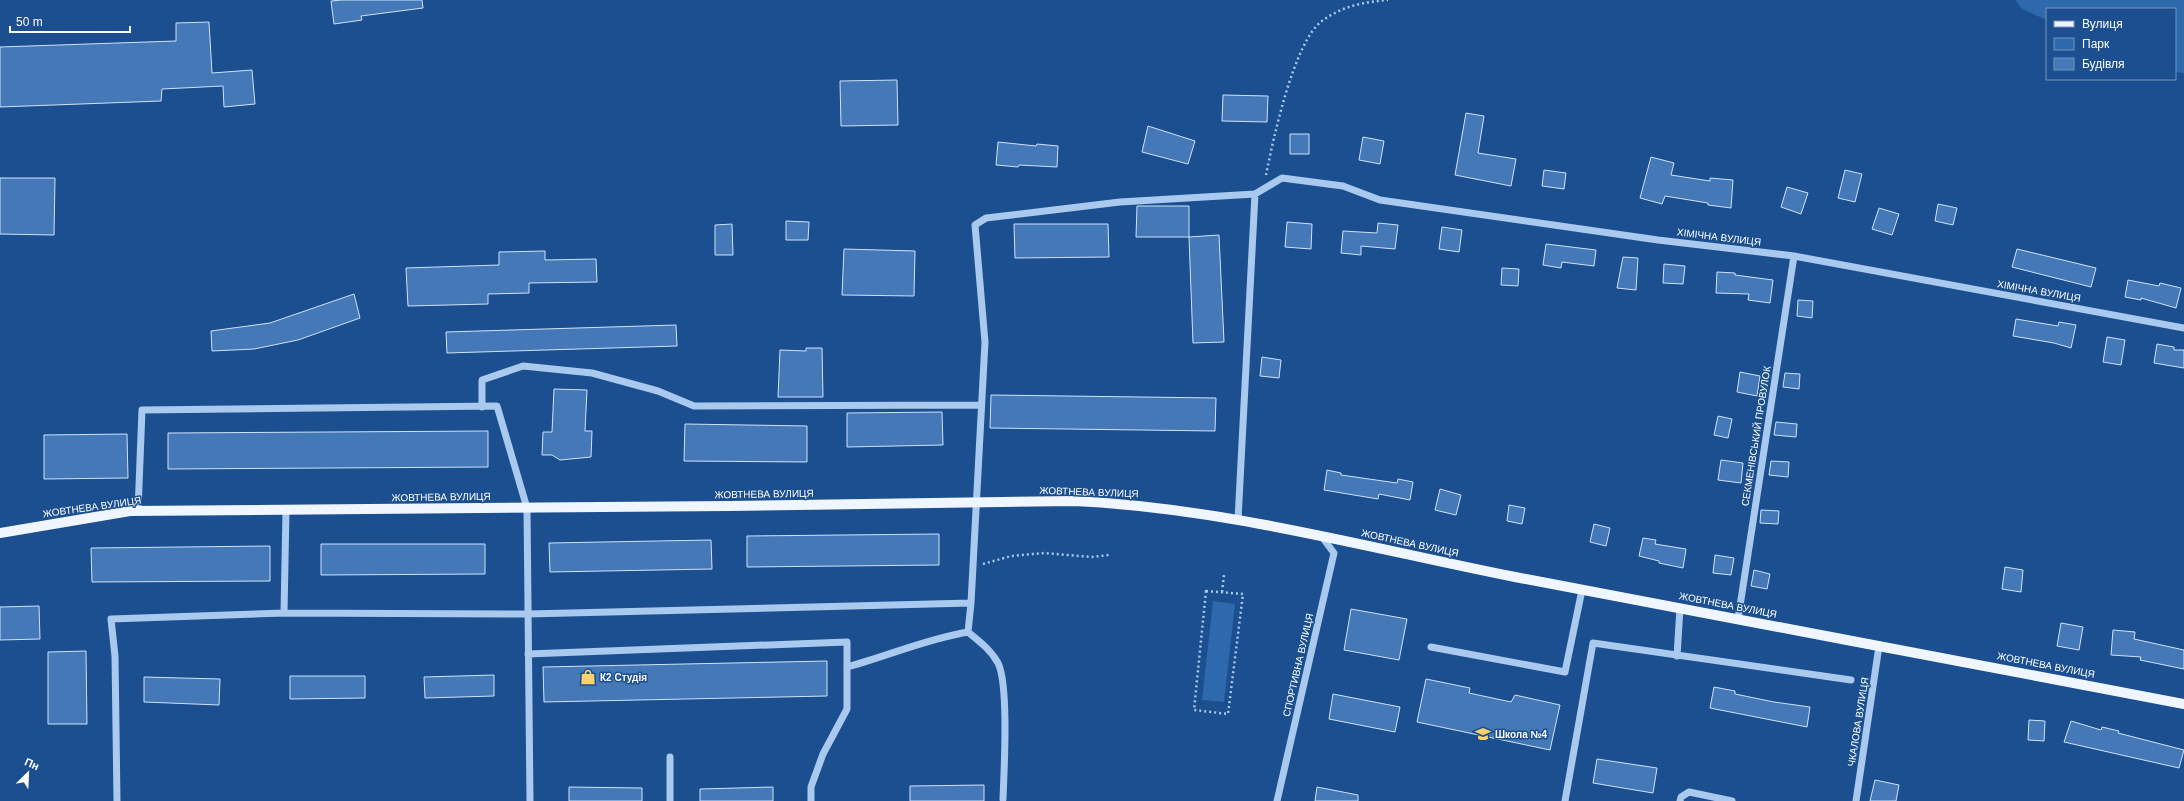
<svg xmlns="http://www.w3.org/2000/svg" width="2184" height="801" font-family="Helvetica,sans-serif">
	<rect width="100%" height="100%" fill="#1b4f8f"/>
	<!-- green -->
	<path fill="#2e69ad" d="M2015,0H2184V73L2175,72V9H2047V20L2022,9Z
		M1213,601L1235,604L1224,702L1202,700Z"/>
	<!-- building -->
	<path fill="#4478b7" stroke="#cfe3fa" d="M342,0H422L423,8L361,16L362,20L334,24L331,1Z
		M209,22L212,73L252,70L255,104L224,107L223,86L162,89L161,101L0,107V47L176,41V23Z
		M897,80L898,125L841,126L840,81Z
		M1223,95L1268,96L1267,122L1222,121Z
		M1466,113L1484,116L1478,153L1516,159L1511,186L1455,175Z
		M1148,126L1195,141L1188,164L1142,152Z
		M1290,134H1309V154H1290Z
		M1363,137L1384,141L1380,164L1359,160Z
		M998,142L1036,146L1037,144L1058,146L1057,167L1019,165L1018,167L996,165Z
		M1651,157L1674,163L1671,175L1710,181V178L1733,180L1731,208L1708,205V203L1665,196L1662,204L1640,198Z
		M1544,170L1566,173L1564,189L1542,186Z
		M1845,170L1862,174L1855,202L1838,198Z
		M0,178H55L54,235L0,234Z
		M1787,187L1808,193L1801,214L1781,207Z
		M1938,204L1957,208L1953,225L1935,221Z
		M1137,206H1189V237H1136Z
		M1879,208L1899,214L1892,235L1872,229Z
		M786,221L809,222L808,240H786Z
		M1287,222L1312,224L1311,249L1285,247Z
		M1378,223L1398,225L1395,249L1361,246V255L1341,253L1343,231L1377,233Z
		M732,224L733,255H715V225Z
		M1014,224H1108L1109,257L1015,258Z
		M1442,227L1462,230L1459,252L1439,249Z
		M1219,235L1224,342L1193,343L1189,237Z
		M1546,244L1596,250L1594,266L1562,262L1561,268L1543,265Z
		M844,249L915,251L914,296L842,295Z
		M2017,249L2096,268L2091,287L2012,267Z
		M545,251V260L596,259L597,282L529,283V293L488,294V304L408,306L406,268L499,265V252Z
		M1623,257L1638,258L1636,290L1617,288Z
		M1664,264L1685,266L1683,284L1663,283Z
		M1502,268L1519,269L1518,286L1501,285Z
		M1717,272L1735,273V275L1773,280L1770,303L1748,300L1749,294L1716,293Z
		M2128,280L2159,286L2160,283L2181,288L2176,308L2141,298V300L2125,297Z
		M354,294L360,318L298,340L254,349L212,351L211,331L270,323Z
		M1798,300L1813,301L1812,318L1797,316Z
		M2016,319L2058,326L2059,322L2076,325L2071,348L2054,343L2013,336Z
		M676,325L677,346L447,353L446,332Z
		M2107,337L2125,340L2121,365L2103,362Z
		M2157,344L2174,347V350H2184V368L2154,363Z
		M806,348H822L823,397H778L780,350L806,351Z
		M1262,357L1281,360L1279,378L1260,376Z
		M1740,372L1760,376L1757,396L1737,392Z
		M1785,373L1800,374L1799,389L1783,387Z
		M554,389L587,390L585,431H592L591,457L560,460L552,455H542L543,432H552Z
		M991,395L1216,398L1215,431L990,428Z
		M942,412L943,445L847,447V413Z
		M1718,416L1732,419L1728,438L1714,435Z
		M1776,422L1797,424L1796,437L1774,435Z
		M685,424L807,426V462L684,461Z
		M488,431V467L168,469V433Z
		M127,434L128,478L44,479V435Z
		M1721,460L1743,463L1741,483L1718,480Z
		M1771,461L1789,462L1788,477L1769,475Z
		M1327,470L1341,473V475L1397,483L1398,479L1413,482L1410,500L1379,494L1378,499L1324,490Z
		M1440,489L1461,495L1456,515L1435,510Z
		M1509,505L1525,508L1522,524L1507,521Z
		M1761,510L1779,511L1778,524L1760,523Z
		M1594,524L1610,528L1606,546L1590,542Z
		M939,534V565L747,567V536Z
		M1643,538L1656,540L1655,544L1686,549L1683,568L1659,563V561L1639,556Z
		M711,540L712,569L550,572L549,543Z
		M321,544H485V574L321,575Z
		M270,546V581L92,582L91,548Z
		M1715,555L1734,558L1731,575L1713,573Z
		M2005,567L2023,570L2021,592L2002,589Z
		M1754,570L1770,574L1767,589L1751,586Z
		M39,606L40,639L0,640V607Z
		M1351,609L1407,619L1399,660L1344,650Z
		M2061,623L2083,627L2079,650L2057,646Z
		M2113,630L2135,632L2134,639L2184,650V669L2140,660L2141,657L2111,655Z
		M86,651L87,724H48V652Z
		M827,661V696L544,702L543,667Z
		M494,675V696L425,698L424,677Z
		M290,676H365V698L290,699Z
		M144,677L220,679L219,705L144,702Z
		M1426,679L1470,688L1469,693L1511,702L1515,695L1560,705L1550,750L1417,722Z
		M1714,687L1735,691V694L1774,702L1810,707L1807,727L1710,708Z
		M1333,694L1400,707L1395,732L1329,719Z
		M2029,720L2045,721L2044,741L2028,740Z
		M2071,721L2101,730L2102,727L2119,731L2118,733L2184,750L2179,768L2064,742Z
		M1597,759L1657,768L1653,793L1593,783Z
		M1875,780L1899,785L1896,801H1870Z
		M984,785V801H910V786Z
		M569,787L642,788V801H569Z
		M773,787V801H700V789Z
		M1317,787L1358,795V801H1315Z"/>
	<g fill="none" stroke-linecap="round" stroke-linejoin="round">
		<!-- path -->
		<path stroke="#a9c9ee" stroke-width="2.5" stroke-dasharray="2 3" stroke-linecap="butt" d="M1266,175C1273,140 1294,41 1322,21C1342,6 1364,2 1388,0
			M983,564L1011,556L1044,553L1092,557L1109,555
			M1206,591L1243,594L1228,714L1194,710Z
			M1222,592L1224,575"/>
		<!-- minor -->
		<path stroke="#a9c9ee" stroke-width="7" d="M482,407V380L523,366L592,373L658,391L694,406L981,405
			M138,511L142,410L497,406L527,508L530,801
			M1238,520L1255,194
			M971,603L968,632C979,641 991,650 998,663C1009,685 1004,771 1003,799
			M284,613L286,510
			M1738,619L1794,256
			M1431,647L1565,672L1582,590
			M528,654L847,642V709L823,754L811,787V801
			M1677,656L1680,608
			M847,667C888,656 926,639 968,632
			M117,801L115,656L111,619L284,613L528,614L971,603L985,342L975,225L986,218L1120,202L1255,194L1282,178L1343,186L1380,200L1658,240L1794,256L2184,328
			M670,801V757
			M1277,801L1334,553L1322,537
			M1565,801L1593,643L1851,680
			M1680,801L1681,797L1689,792L1732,801
			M1856,801L1879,646"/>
		<!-- major -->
		<path stroke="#f0f6ff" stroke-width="10" d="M0,533L130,511L729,506L1074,501C1224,508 1369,548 1515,577C1738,621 1961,660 2184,704"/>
	</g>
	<!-- icons -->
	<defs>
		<symbol id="shop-bare" viewBox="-9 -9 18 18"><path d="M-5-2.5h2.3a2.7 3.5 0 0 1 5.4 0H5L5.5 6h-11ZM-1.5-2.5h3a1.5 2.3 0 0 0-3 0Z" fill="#ffd166" stroke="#1b4f8f" stroke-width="2.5" paint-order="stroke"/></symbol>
		<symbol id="school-bare" viewBox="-9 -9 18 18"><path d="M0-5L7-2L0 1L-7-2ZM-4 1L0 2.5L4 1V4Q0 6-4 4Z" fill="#ffd166" stroke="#1b4f8f" stroke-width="2.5" paint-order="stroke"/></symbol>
	</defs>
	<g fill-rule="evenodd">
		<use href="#shop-bare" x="577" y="666" width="22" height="22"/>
		<use href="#school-bare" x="1472" y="723" width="22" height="22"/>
	</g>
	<g text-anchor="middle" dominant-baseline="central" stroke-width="3" stroke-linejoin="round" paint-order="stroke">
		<!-- street labels -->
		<g font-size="10" fill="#fff" stroke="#1b4f8f">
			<text transform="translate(1719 237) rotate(7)">ХІМІЧНА ВУЛИЦЯ</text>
			<text transform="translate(2039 291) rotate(10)">ХІМІЧНА ВУЛИЦЯ</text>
			<text transform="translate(1756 436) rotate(-81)">СЕКМЕНІВСЬКИЙ ПРОВУЛОК</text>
			<text transform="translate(1089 492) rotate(2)">ЖОВТНЕВА ВУЛИЦЯ</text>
			<text transform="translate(764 494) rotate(-1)">ЖОВТНЕВА ВУЛИЦЯ</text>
			<text transform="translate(441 497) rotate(-1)">ЖОВТНЕВА ВУЛИЦЯ</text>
			<text transform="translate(92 507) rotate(-8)">ЖОВТНЕВА ВУЛИЦЯ</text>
			<text transform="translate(1410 543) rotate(12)">ЖОВТНЕВА ВУЛИЦЯ</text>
			<text transform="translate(1728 605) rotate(11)">ЖОВТНЕВА ВУЛИЦЯ</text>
			<text transform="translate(1298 665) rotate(-77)">СПОРТИВНА ВУЛИЦЯ</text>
			<text transform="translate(2046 665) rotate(11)">ЖОВТНЕВА ВУЛИЦЯ</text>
			<text transform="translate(1858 722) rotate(-81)">ЧКАЛОВА ВУЛИЦЯ</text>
		</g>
		<!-- poi labels -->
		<g font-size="10" font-weight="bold" fill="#fff" stroke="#1b4f8f" text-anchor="start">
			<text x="600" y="677">К2 Студiя</text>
			<text x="1495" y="734">Школа №4</text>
		</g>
	</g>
	<!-- legend -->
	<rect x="2046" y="8" width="130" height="72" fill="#1b4f8f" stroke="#7695bc"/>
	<rect x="2054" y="21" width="20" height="6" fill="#f0f6ff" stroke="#7695bc"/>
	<text x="2082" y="28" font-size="12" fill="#ffffff">Вулиця</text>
	<rect x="2054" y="38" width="20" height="12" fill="#2e69ad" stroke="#7695bc"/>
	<text x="2082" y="48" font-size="12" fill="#ffffff">Парк</text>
	<rect x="2054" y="58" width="20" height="12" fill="#4478b7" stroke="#7695bc"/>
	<text x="2082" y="68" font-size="12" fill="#ffffff">Будівля</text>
	<!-- north arrow -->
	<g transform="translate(28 773) rotate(24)" stroke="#1b4f8f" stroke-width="3" paint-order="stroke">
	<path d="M0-3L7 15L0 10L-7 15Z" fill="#ffffff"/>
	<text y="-6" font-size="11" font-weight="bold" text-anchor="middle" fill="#ffffff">Пн</text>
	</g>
	<!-- scale -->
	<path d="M10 26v6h120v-6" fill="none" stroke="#ffffff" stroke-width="2"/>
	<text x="16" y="26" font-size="12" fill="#ffffff" stroke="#1b4f8f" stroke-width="3" paint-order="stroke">50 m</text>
</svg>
